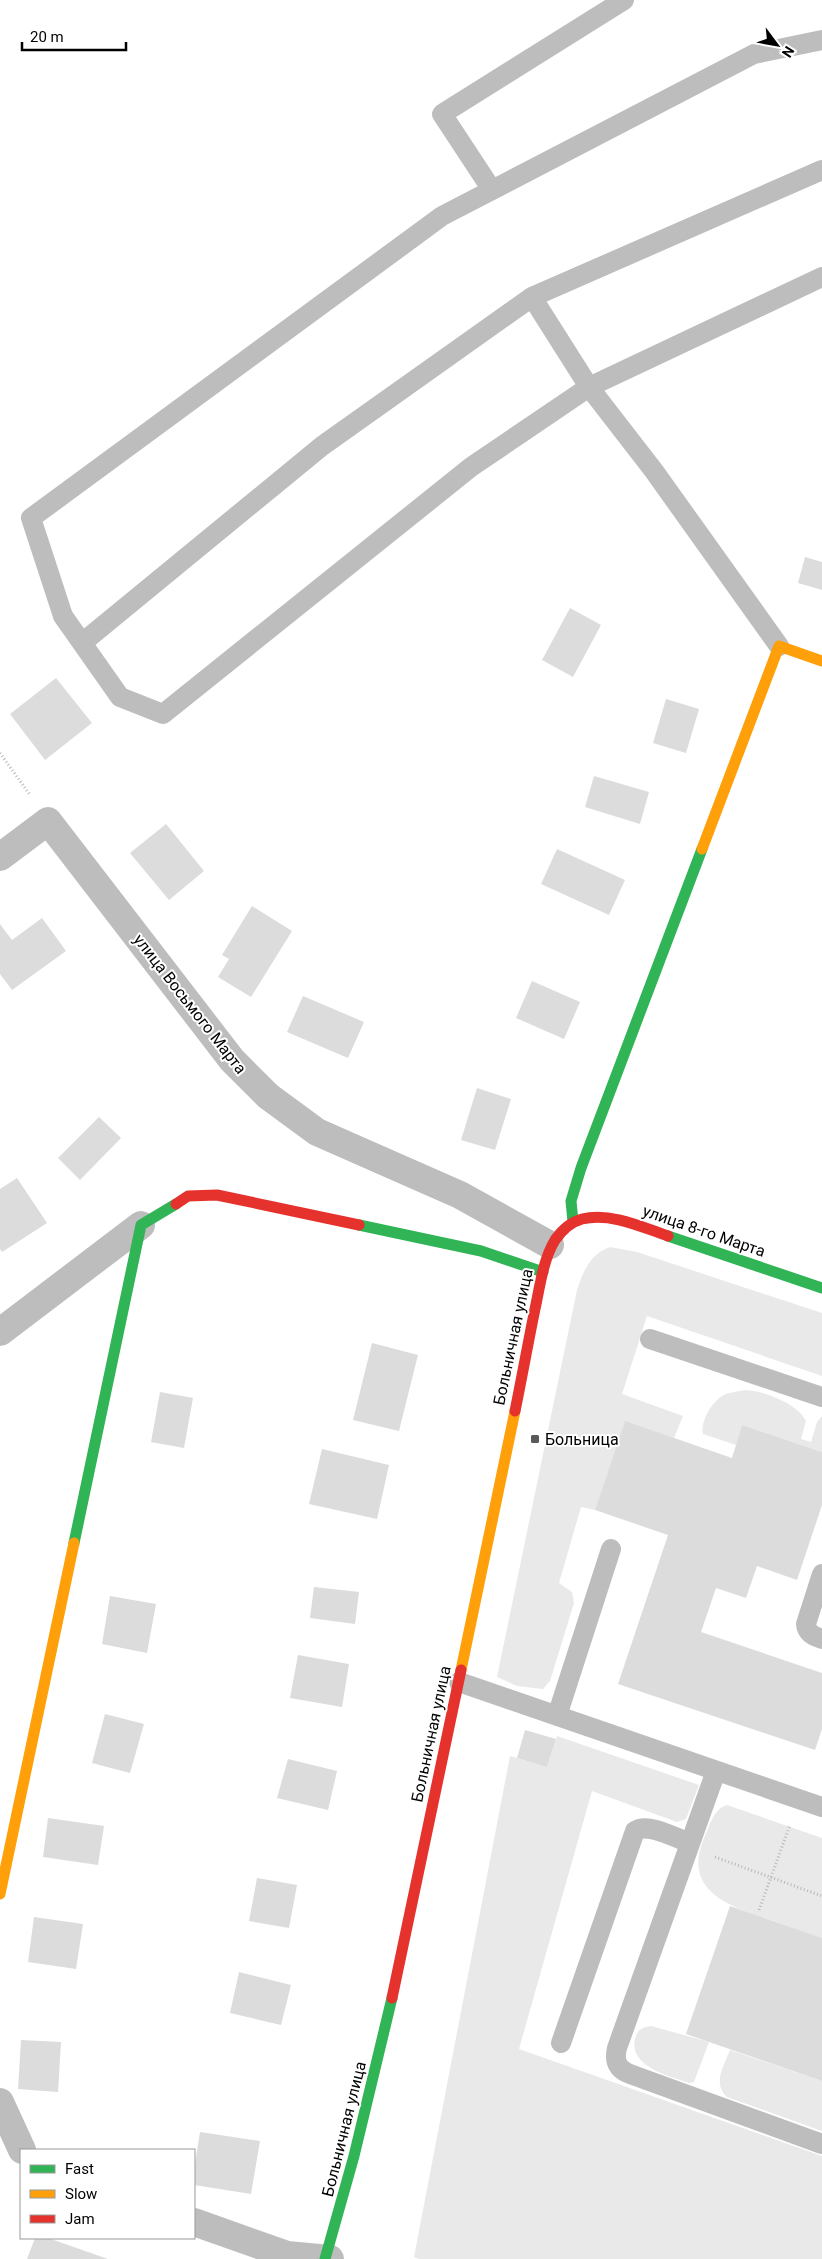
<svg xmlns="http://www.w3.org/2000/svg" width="822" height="2259" font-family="Roboto,sans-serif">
	<rect width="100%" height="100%" fill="#fff"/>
	<!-- green -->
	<path fill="#e9e9e9" d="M610,1247L637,1252L822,1313V1376L647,1316L622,1394L683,1416L674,1438L625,1422L595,1510L581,1507L559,1583L572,1592L574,1603L550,1681L543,1689L517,1686L497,1677L577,1290C583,1272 590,1254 610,1247Z
		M746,1390C764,1391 799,1404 806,1421L801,1439L811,1442L817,1422L822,1416V1452L742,1425L736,1445L703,1434C700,1421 713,1399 726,1394C732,1392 739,1391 746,1390Z
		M557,1736L699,1785L686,1819L677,1822L592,1791L519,2049L822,2156V2259H419L414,2257L510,1756L547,1767Z
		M727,1805L822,1838V1938C804,1932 786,1926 768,1919C728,1906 682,1890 704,1838C710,1826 713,1809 727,1805Z
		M651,2026L709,2042L694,2082L689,2083C670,2076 625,2066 636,2036C638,2029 644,2027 651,2026Z
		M730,2050L822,2081V2131L727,2097C712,2083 724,2066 730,2050Z"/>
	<!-- building -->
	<path fill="#dcdcdc" d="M805,557L822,562V590L798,583Z
		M570,608L601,625L573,677L542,660Z
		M56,678L92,723L45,760L10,714Z
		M666,699L699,709L686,753L653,743Z
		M594,776L649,792L640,824L585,807Z
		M166,824L204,871L169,900L130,853Z
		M557,849L625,880L609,915L541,884Z
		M252,906L292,931L251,997L218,977L229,959L222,955Z
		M42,918L66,951L12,990L0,974V924L12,940Z
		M532,981L580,1002L564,1039L516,1018Z
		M303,996L364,1022L348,1058L287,1032Z
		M477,1088L511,1099L495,1150L461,1140Z
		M99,1117L121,1138L80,1180L58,1158Z
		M17,1178L47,1223L2,1252L0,1249V1189Z
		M372,1343L418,1355L399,1431L353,1420Z
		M160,1392L193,1398L184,1448L151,1442Z
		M625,1421L732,1458L742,1425L822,1452V1505L797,1580L757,1566L746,1598L716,1588L701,1632L822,1673V1729L815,1750L618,1684L668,1535L595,1510Z
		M322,1449L389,1465L377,1519L309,1504Z
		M314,1587L359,1592L355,1624L310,1618Z
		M110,1596L156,1604L147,1653L102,1644Z
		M298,1655L349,1664L342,1707L290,1698Z
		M105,1714L144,1724L130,1773L92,1763Z
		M525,1730L556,1739L547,1767L517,1758Z
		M288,1759L337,1771L328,1810L277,1798Z
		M48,1818L104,1826L98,1865L43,1857Z
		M257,1878L297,1885L289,1928L249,1921Z
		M730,1906L822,1938V2081L686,2034Z
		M34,1917L83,1924L76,1969L28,1962Z
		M239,1972L291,1985L281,2025L230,2013Z
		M21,2040L61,2042L58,2092L18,2089Z
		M200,2132L260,2141L251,2194L194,2185V2170Z
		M35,2238H48L108,2259H27Z"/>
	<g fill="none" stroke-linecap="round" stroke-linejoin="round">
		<!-- path -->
		<path stroke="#b8b8b8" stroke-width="3" stroke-dasharray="1 2.5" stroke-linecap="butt" d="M0,753L30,795
			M715,1857L822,1896
			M759,1910L790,1825"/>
		<!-- lane -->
		<path stroke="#bdbdbd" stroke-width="20" d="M492,190L442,114L624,0
			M532,297L822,170
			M82,643L322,446L532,297L589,387L822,277
			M779,646L654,471L589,387L471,467L163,714L120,697L63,616L31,518L442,216L754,54L822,40
			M650,1339L822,1397
			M822,1574L806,1624C807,1634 814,1636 822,1639
			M459,1682L822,1807
			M557,1716L611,1549
			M716,1771L617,2048C614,2061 617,2069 630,2074L822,2144
			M561,2043L635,1831C649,1822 675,1838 690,1843"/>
		<!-- street -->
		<path stroke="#bdbdbd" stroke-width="28" d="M0,857L48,821L232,1060L268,1096L317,1132L460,1195L550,1245
			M0,1332L141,1225
			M0,2102L22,2150
			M194,2222L287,2255L330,2259"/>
		<!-- fast -->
		<path stroke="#30b455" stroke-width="11" d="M573,1222L571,1201L581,1168L702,849
			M359,1225L481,1251L543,1272
			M668,1236L822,1288
			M74,1543L141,1225L176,1204
			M325,2259L354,2156L392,1998"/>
		<!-- slow -->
		<path stroke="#ff9f0a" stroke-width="11" d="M702,849L779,646L822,661
			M461,1670L515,1411
			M0,1894L74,1543"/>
		<!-- jam -->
		<path stroke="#e5322d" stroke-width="11" d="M176,1204L188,1196L217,1195L359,1225
			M515,1411C522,1377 528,1343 535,1309C540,1286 543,1260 555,1240C562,1230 571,1222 582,1219C610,1212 642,1227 668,1236
			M392,1998L461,1670"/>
	</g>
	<!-- markers -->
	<rect fill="#595959" stroke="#fff" stroke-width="2" x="530" y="1434" width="10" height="10" rx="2.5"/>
	<g text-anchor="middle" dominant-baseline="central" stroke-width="4" stroke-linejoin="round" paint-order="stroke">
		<!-- street labels -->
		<g font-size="16" fill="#000" stroke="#fff">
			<text transform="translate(190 1004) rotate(52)">улица Восьмого Марта</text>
			<text transform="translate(704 1231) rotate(19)">улица 8-го Марта</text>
			<text transform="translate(513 1337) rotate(-78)">Больничная улица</text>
			<text transform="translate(431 1734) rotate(-78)">Больничная улица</text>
			<text transform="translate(344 2129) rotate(-76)">Больничная улица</text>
		</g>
		<!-- poi labels -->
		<g font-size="16" fill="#000" stroke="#fff" text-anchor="start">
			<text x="545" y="1439">Больница</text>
		</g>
	</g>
	<!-- legend -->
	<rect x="20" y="2149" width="175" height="90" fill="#ffffff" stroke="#999999"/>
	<rect x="30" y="2165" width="25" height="8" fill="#30b455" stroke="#999999"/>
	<text x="65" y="2174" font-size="15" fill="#000000">Fast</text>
	<rect x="30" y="2190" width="25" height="8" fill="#ff9f0a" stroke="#999999"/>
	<text x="65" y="2199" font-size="15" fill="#000000">Slow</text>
	<rect x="30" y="2215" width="25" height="8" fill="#e5322d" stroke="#999999"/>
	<text x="65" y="2224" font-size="15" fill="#000000">Jam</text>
	<!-- north arrow -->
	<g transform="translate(777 45) rotate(122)" stroke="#ffffff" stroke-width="4" paint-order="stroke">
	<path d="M0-4L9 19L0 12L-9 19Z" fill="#000000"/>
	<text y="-8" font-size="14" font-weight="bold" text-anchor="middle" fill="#000000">N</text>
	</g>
	<!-- scale -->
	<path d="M22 42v8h104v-8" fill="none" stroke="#000000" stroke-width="2.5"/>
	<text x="30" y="42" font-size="15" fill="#000000" stroke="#ffffff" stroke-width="4" paint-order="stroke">20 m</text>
</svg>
